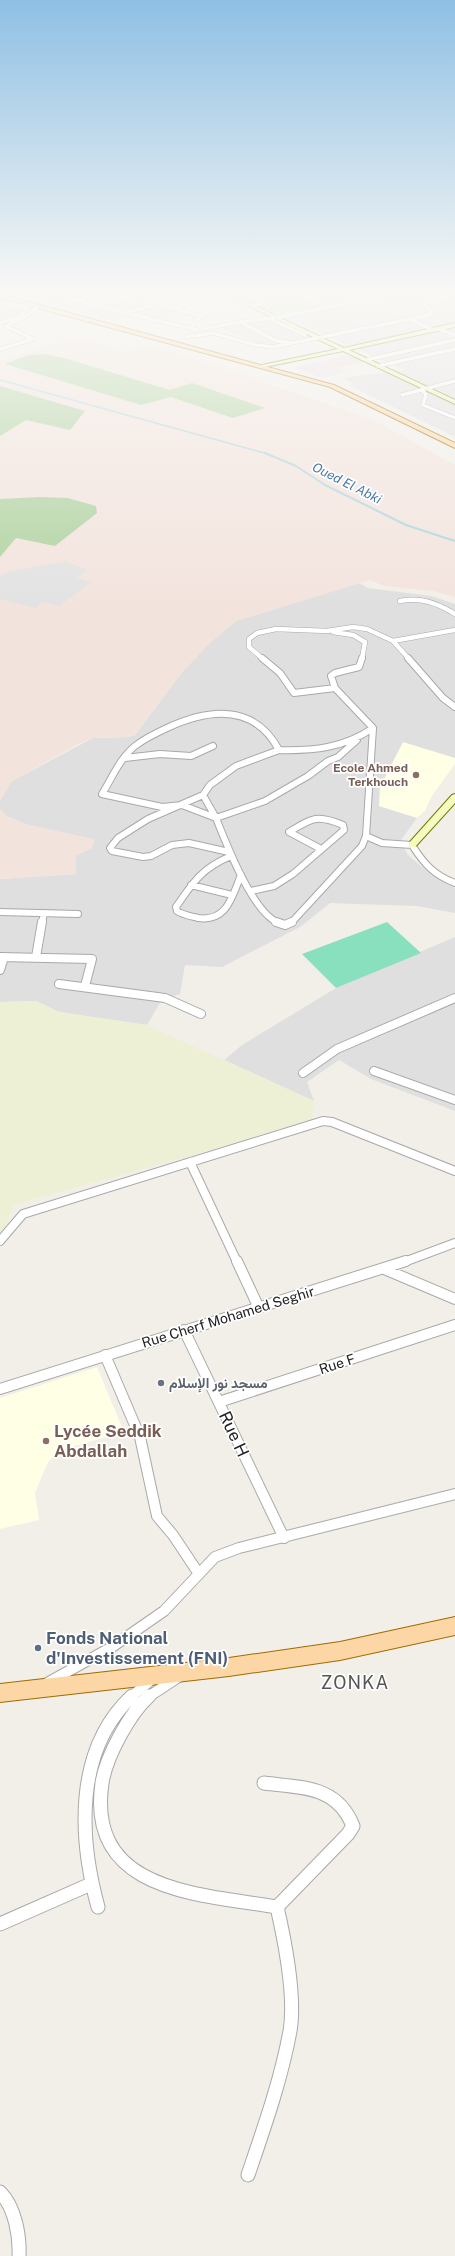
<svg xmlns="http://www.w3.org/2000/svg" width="455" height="2256" font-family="'Public Sans',Vazirmatn,sans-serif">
	<rect width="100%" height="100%" fill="#f2efe9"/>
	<!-- residential -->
	<path fill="#e0dfdf" d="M120,293L138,298L144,296L156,303L182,311L157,320L133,314L114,321L42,302L53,298L40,294Z
		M232,293H455V437L348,385L353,384L343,378L404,370L281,315L321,307L303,300L263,307Z
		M0,301L28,308V311L19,317L0,323Z
		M274,319L319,339L273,345L253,342L220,328Z
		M359,583L368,588L431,596L455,604V764L432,796L425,811L417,818L401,840L407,854L423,868L455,888V913L417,906L330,903L300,927L222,967L185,965L180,994L161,1001L147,1025L59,1012L36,1001L0,1002V879L76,874V855L92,848L94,841L25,824L7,816L0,809V801L12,781L93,738L128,737L135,735L182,672L211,642L236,621Z
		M455,937V1111L371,1079L339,1060L307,1082L314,1101L224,1060L242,1045L336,988Z"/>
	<!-- commercial -->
	<path fill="#f2dad9" d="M348,355L366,361L338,368L320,361Z"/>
	<!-- industrial -->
	<path fill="#ebdbe8" d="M318,361L338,368L347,371L324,378L294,368Z"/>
	<!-- education -->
	<path fill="#ffffe5" d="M115,293L138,298L96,305L89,303L98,298Z
		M403,742L455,758V764L432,796L425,811L417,818L379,806L380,787Z
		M97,1367L124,1432L60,1450L48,1462L35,1493L39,1520L0,1529V1398Z"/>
	<!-- military -->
	<path fill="#f3e3dd" d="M90,342L128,352L148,345L204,361L373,420L455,465V597L433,591L384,586L370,580L236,621L211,642L182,672L135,735L128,737L93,738L78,744L12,781L0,801V361L60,343Z
		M0,809L7,816L25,824L94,839L92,848L76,855V874L0,879Z"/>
	<!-- farmland -->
	<path fill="#eef0d5" d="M36,1001L59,1012L147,1025L314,1101L312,1122L14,1205L3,1232H0V1002Z"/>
	<!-- grass -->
	<path fill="#cdebb0" d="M303,300L322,307L281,315L265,307Z"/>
	<!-- forest -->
	<path fill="#add19e" d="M44,354L64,358L170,390L192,383L265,408L233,418L171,397L141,405L5,364L28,355Z
		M0,386L85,411L70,430L26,420L0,436Z
		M40,497L68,498L96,506L97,513L55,546L16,538L0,557V499Z"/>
	<!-- pitch -->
	<path fill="#88e0be" d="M387,922L421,953L336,988L302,954Z"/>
	<!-- parking -->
	<path fill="#e2e2e2" d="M66,561L87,570L76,578L92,582L59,606L43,602L35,608L0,599V576L7,572Z"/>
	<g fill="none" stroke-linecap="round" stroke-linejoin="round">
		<!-- stream-far1 -->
		<path stroke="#aad3df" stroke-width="1.5" d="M0,380L268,454"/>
		<!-- stream -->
		<path stroke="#aad3df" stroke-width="2" d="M265,453L296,466L325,485L406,525L455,541"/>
		<defs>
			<path id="street-far5" d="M51,293L125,313L149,306
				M140,293L164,305L202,317
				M162,293L177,302L208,313L196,320L190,328
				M243,293L264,303L255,305
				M297,293L328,307
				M355,293L369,299
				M79,300L100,293
				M0,302L19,306L29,304
				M455,304V307
				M126,313L197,330
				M270,319L305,335
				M410,319L433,330
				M0,323L19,317L27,309L24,306
				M202,329L240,322
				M439,329L455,335
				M186,337L213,333L256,345L273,347L430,315L433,311L424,306L425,302L455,295
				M287,342L277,341L240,322L280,317L398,293
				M0,349L33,339L6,326L27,316L38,306
				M366,360L455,340
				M378,366L455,349
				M421,390L426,394L423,405L455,418
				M402,395L455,381"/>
			<path id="street-far4" d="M400,601C421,597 437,603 455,614
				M333,632L353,635L365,642L362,659
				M263,659L249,647V639L257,633L276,629L327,631L353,627L367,629L393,641
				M409,659L393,641L455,630"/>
			<path id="street-far3" d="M262,658L280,673L294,693L335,688
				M362,658L359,667L335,673L331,676L335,688L373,728
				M408,658L443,698L455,707
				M125,758L160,754L191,756L213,746
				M203,795L216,818L265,801L308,776L328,761L338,757L357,740
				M366,836L382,843L412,845C424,864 434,875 455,883
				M229,852L189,843L172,845L151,856L143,857L112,851L110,848L118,838L148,819L203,795L210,785L236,766L279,750
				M231,856C202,868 193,882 176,907L177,911C183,915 190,916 198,918C227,922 232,897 241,875
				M191,885L232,895
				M251,891L274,886L293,874L344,830L343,825C317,814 312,818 289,832L321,849
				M0,912L78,914
				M42,923L44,913
				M279,923C253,914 226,843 216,818L182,805L162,807L102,794C112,778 120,758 135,746C144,739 156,733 167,728C208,709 254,703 279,750C313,751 344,748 373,728L366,836
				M291,923L362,846L366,836"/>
			<path id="street-far2" d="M276,922L285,925L292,922
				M0,957L92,959L85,986
				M36,957L42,922
				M0,970L4,957
				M59,984L165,998L201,1014
				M374,1071L455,1100
				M303,1073L337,1049L455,998
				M190,1162L237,1262
				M0,1241L23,1214L323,1121L332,1122L455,1171
				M404,1262L455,1243"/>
			<path id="street-far1" d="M237,1261L258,1306
				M384,1269L455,1299
				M184,1330L284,1538
				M105,1355L140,1437L157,1516L173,1535L199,1574
				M0,1389L406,1261
				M219,1402L455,1325
				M47,1683L112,1647L164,1611L215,1557L239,1548L455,1494
				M131,1697L152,1679
				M148,1697L180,1676"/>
			<path id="street" d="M149,1696C129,1714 106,1757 102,1783C86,1893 201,1894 277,1907L348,1834L353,1826C337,1785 301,1788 264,1783
				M98,1907C79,1838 74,1750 132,1696
				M0,1924L91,1884
				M248,2175C264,2128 281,2080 290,2031C296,1996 285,1942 277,1907
				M0,2192C15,2207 20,2236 19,2256"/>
			<path id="secondary" d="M222,293H228L344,348L455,323V327L349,350L455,400V404L343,351L260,368L262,365L338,349Z
				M455,794V803L415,847H409V843L452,795Z"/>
			<path id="primary" d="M0,294L334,385L455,443V448L330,387L0,298Z
				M455,1617V1635L340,1660L229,1676L0,1702V1684L229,1658L340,1642Z"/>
		</defs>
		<!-- street-far5 casing -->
		<use href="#street-far5" stroke="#a9a9a9" stroke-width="4.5"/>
		<!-- street-far4 casing -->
		<use href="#street-far4" stroke="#a9a9a9" stroke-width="5.5"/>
		<!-- street-far3 casing -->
		<use href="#street-far3" stroke="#a9a9a9" stroke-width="8"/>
		<!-- street-far2 casing -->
		<use href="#street-far2" stroke="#a9a9a9" stroke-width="10"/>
		<!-- street-far1 casing -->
		<use href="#street-far1" stroke="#a9a9a9" stroke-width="12"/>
		<!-- street casing -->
		<use href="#street" stroke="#a9a9a9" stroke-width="15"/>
		<!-- secondary casing -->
		<use href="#secondary" stroke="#707d05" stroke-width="2"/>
		<!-- primary casing -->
		<use href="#primary" stroke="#a06b00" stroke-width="2"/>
		<!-- street-far5 -->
		<use href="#street-far5" stroke="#fff" stroke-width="3.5"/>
		<!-- street-far4 -->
		<use href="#street-far4" stroke="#fff" stroke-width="4.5"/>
		<!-- street-far3 -->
		<use href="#street-far3" stroke="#fff" stroke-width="6"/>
		<!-- street-far2 -->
		<use href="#street-far2" stroke="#fff" stroke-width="8"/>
		<!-- street-far1 -->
		<use href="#street-far1" stroke="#fff" stroke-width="10"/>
		<!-- street -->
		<use href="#street" stroke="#fff" stroke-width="13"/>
		<!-- secondary -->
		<use href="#secondary" fill="#f7fabf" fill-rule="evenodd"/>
		<!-- primary -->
		<use href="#primary" fill="#fcd6a4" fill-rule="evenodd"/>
	</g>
	<!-- sky -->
	<linearGradient id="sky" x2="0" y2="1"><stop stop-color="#8fc0e4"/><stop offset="0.48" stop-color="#f9f8f5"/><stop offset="1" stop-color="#f9f8f5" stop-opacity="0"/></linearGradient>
	<rect width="455" height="609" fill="url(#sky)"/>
	<!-- markers -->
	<g fill="#8d6e63" stroke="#fff" stroke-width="1.5">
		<circle cx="416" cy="775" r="4"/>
		<circle cx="46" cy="1441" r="4"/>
	</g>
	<circle fill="#6b7280" stroke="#fff" stroke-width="1.5" cx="161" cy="1383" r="4"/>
	<circle fill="#5c6f8a" stroke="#fff" stroke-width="1.5" cx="38" cy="1648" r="4"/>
	<g text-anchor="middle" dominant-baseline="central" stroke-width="3.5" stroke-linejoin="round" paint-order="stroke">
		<!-- far-education labels -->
		<g font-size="12" font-weight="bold" fill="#785e54" stroke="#fff" text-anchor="end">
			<text x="408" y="768">Ecole Ahmed<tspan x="408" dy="14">Terkhouch</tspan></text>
		</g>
		<!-- far-water labels -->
		<g font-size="13" font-style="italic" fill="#4a7aab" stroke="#fff">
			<text transform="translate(347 483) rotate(27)">Oued El Abki</text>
		</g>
		<!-- street labels -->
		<g font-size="14" fill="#222" stroke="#fff">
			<text transform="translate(228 1317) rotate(-17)">Rue Cherf Mohamed Seghir</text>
			<text transform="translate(337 1364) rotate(-18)">Rue F</text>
		</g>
		<!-- worship labels -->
		<g font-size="14" font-weight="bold" fill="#5b616d" stroke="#fff" text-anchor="start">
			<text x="169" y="1383">مسجد نور الإسلام</text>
		</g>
		<!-- near-education labels -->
		<g font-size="17" font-weight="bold" fill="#785e54" stroke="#fff" text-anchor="start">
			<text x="54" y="1431">Lycée Seddik<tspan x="54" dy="20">Abdallah</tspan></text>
		</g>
		<!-- near-street labels -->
		<g font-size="17" fill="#222" stroke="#fff">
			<text transform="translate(234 1434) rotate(65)">Rue H</text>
		</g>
		<!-- near-service labels -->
		<g font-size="17" font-weight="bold" fill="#4e5e75" stroke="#fff" text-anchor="start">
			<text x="46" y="1638">Fonds National<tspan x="46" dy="20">d'Investissement (FNI)</tspan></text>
		</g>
		<!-- near-neighbourhood labels -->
		<g font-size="18" letter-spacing="1" fill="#555" stroke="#fff">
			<text x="355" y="1682">ZONKA</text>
		</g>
	</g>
</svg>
